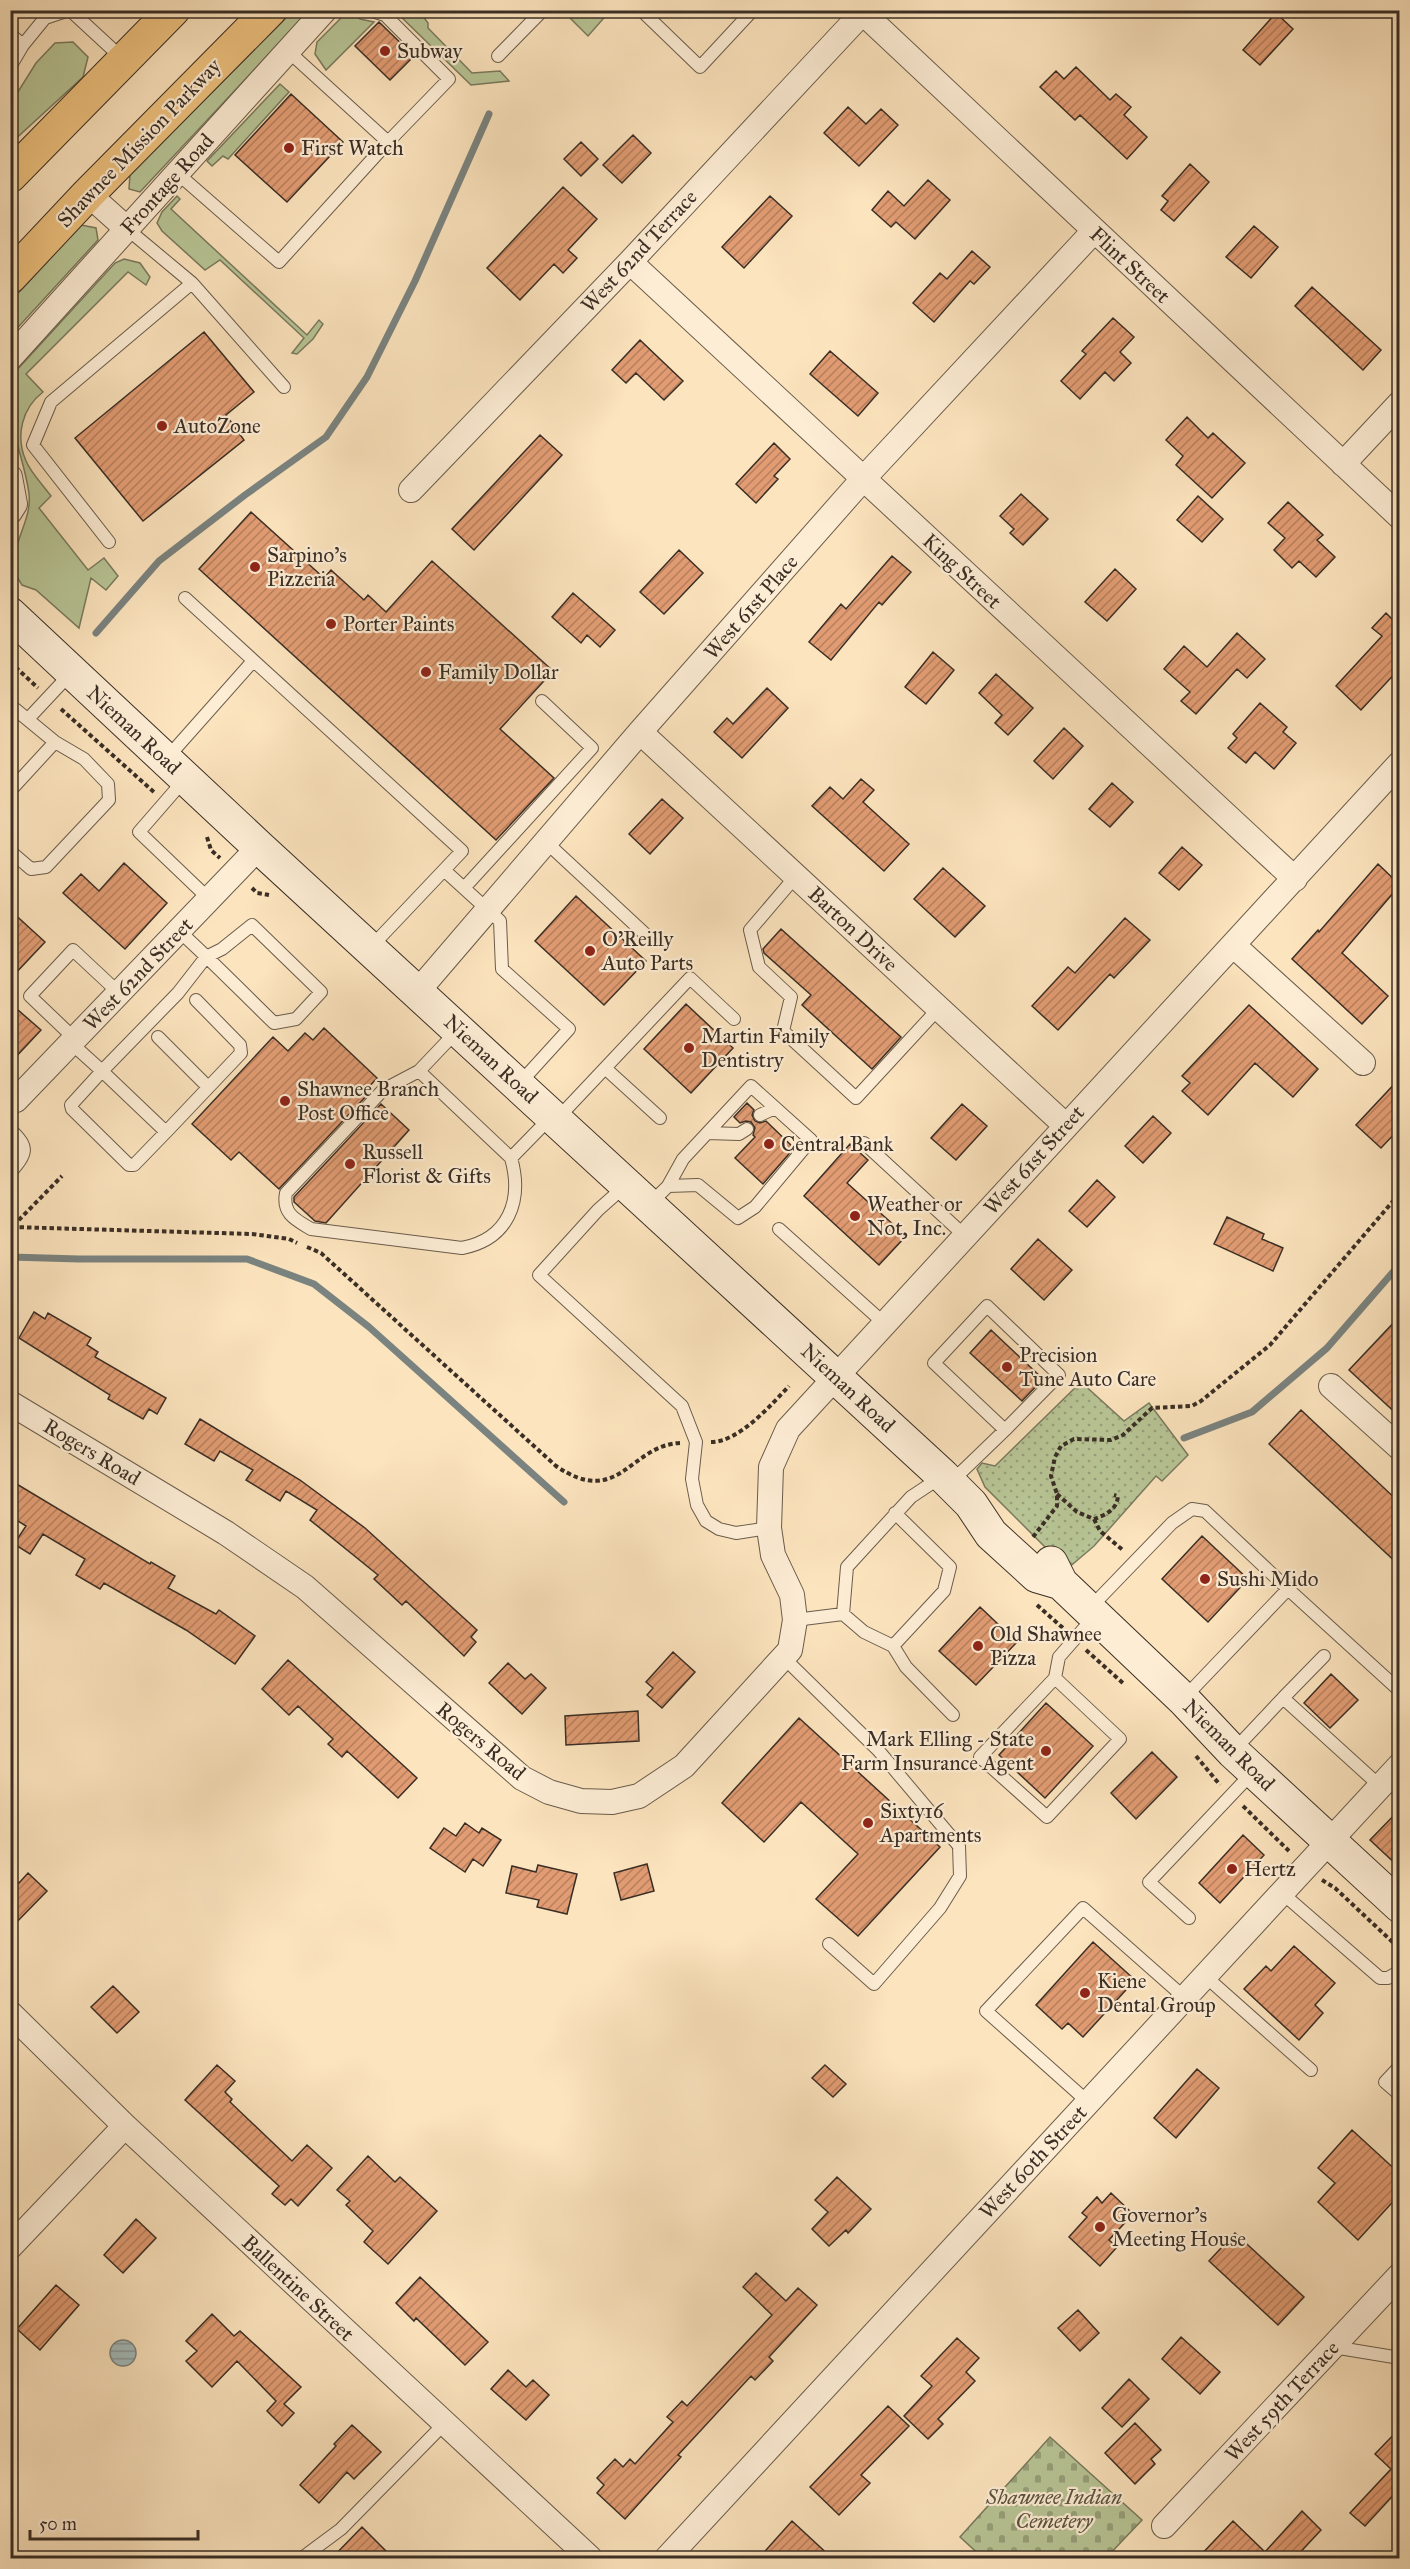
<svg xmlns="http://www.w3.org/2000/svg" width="1410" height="2569" font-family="'IM FELL Great Primer',serif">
	<defs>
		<pattern id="cemetery-stones" width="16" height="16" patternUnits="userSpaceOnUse" patternTransform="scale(1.5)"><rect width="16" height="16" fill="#b8c596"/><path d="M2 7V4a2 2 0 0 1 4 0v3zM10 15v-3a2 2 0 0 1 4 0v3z" fill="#97a07a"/></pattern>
		<pattern id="park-dots" width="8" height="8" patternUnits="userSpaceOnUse" patternTransform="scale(1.5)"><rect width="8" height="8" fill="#b8c596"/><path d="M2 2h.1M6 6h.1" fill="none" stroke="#97a07a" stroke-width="1.8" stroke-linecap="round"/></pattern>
		<pattern id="water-rules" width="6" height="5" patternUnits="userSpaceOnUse" patternTransform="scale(1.5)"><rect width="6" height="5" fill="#a4bcbd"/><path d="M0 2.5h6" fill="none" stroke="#879999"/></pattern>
		<pattern id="building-hatch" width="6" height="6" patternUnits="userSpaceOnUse" patternTransform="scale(1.5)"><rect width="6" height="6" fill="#e29c73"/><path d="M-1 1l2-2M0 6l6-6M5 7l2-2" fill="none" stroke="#b8805e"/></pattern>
	</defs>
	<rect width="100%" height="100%" fill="#fce4be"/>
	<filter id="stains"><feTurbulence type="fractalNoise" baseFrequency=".00333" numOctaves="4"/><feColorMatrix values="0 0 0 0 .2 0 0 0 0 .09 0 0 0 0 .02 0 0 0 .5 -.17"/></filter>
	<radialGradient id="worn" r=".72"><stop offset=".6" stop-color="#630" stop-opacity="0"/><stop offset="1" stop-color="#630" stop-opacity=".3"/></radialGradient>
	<!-- green -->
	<path fill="#b8c596" stroke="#797a5e" stroke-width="1.5" d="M349,10L360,19L374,22L326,70L315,54L317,42Z
		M293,11H309L140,192L129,189L130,174Z
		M395,11H419L428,23V28L472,73L500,71L509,81L471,85Z
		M563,11H610L588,36Z
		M73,42L88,57L83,77L11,143V103L36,63L55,43Z
		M280,84L289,92L228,159L223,156L212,166L207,161Z
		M177,196L180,199L171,209L307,335L319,320L323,324L313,339L297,354L292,353L304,338L220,260L205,270L162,231L157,223L162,212Z
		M81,225L96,228L98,240L11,335L10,302Z
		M124,259L140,263L150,277L146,285L128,272L26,374L43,392C22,408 15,436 26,461C31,473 43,485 51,496L39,508L88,570L104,558L118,576L106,590L91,578L79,628L36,590L22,585C0,554 33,526 29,494C24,453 0,413 15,372L115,263Z"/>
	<!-- cemetery -->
	<path fill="url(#cemetery-stones)" stroke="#797a5e" stroke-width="1.5" d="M1050,2437L1142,2520L1106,2558H983L960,2537Z"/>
	<!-- park -->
	<path fill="url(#park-dots)" stroke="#797a5e" stroke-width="1.5" d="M1081,1382L1124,1421L1149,1403L1188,1455L1162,1481L1156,1476L1094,1546L1067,1569L985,1487L977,1469L982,1463L995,1466Z"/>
	<!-- water -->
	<path fill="url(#water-rules)" stroke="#7a8380" stroke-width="1.5" d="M110 2353a13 13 0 1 1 26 0a13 13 0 1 1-26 0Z"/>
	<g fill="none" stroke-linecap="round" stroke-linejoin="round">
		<!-- stream -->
		<path stroke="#7a8380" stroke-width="7" d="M96,633L159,561L245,495L326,437L367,377L415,281L489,114
			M10,1257L79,1259H247L314,1284L369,1327L564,1502
			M1184,1438L1252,1412L1327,1348L1400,1264"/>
	</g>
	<!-- building -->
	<path fill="url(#building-hatch)" stroke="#3a2e25" stroke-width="1.5" d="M1276,13L1293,29L1260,65L1243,50Z
		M379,22L414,56L390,80L355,46Z
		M1076,67L1110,100L1116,94L1131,107L1124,115L1147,137L1127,159L1080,115L1075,120L1040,87L1056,71L1064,79Z
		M291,94L343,142L287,202L235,155Z
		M848,107L866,124L881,109L898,125L859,166L824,133Z
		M633,135L651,153L622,183L603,165Z
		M581,142L598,159L581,176L564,159Z
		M1190,164L1209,182L1174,221L1161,210L1168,201L1162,196Z
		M928,180L950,200L915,239L896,222L891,227L872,210L888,191L904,206Z
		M563,187L597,219L568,250L577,258L563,273L554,264L520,300L487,268Z
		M770,196L792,216L744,268L722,247Z
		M1254,226L1278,247L1251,278L1226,257Z
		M972,251L990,267L974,284L970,281L934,322L913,303L940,273L947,279Z
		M1312,287L1381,350L1363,370L1295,306Z
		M1113,318L1134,337L1120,352L1131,363L1114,381L1105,372L1080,399L1061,381L1086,354L1082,351Z
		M204,332L254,392L226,415L244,440L143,521L75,438Z
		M640,340L683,381L664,400L636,373L626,383L612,370Z
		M830,351L878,393L858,416L810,374Z
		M1187,417L1208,438L1213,433L1245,463L1212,498L1176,465L1183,456L1166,440Z
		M540,435L562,455L474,550L452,529Z
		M774,443L790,459L774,476L778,479L756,503L736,484Z
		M1021,494L1048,519L1023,545L1010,533L1014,529L1000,516Z
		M1198,496L1223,519L1202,542L1177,520Z
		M1288,502L1323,535L1317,540L1335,557L1316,577L1299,561L1292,568L1274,550L1285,538L1268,523Z
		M251,512L324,578L331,570L364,600L368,595L386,612L432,561L553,671L500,729L554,778L496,840L199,569Z
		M679,550L703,573L664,614L640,592Z
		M892,556L911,572L882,605L879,602L831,660L809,642L841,604L846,609Z
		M1115,569L1136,589L1107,621L1085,602Z
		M573,593L615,630L600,647L587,635L581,643L552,617Z
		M1386,613L1395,622L1400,617V668L1361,710L1336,686L1382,636L1372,628Z
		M1237,633L1265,659L1247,678L1237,669L1196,714L1181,701L1190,692L1164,669L1184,646L1207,667Z
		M933,652L954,670L926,704L905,687Z
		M996,674L1033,708L1008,735L995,723L1002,715L979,693Z
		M767,688L788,708L742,758L714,732L727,718L733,724Z
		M1260,703L1287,727L1283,732L1296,743L1274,769L1255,752L1246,763L1228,748L1237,738L1233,734Z
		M1064,728L1083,746L1053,779L1034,761Z
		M861,779L874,790L863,802L909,844L884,871L812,806L830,787L843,799Z
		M1112,783L1133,802L1110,827L1089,809Z
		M662,799L683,818L650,854L629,834Z
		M1182,847L1202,865L1179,890L1159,873Z
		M124,863L167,903L125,949L63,893L81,874L99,891Z
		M1378,864L1400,885L1342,953L1388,996L1362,1024L1292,959L1318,930L1319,932Z
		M943,868L985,906L955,937L914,899Z
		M576,896L646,961L604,1005L535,941Z
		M10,910L45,942L10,979Z
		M1125,918L1150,940L1114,978L1110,974L1058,1030L1032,1006L1068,967L1075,973Z
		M781,929L901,1037L872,1069L802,1005L811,995L764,953L763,949Z
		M10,1003L41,1030L10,1063Z
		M686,1004L733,1048L691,1093L644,1049Z
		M1249,1005L1318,1069L1293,1097L1255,1063L1208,1115L1182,1091L1190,1083L1182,1076Z
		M324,1028L377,1078L366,1090L369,1093L279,1189L239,1152L231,1160L192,1124L273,1037L288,1051L305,1033L313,1040Z
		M1400,1078V1128L1381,1148L1356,1125Z
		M747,1103L754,1110L752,1115L755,1121L760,1123L766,1121L794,1148L763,1184L735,1158L755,1137L753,1135L755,1128L751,1122L746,1121L740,1123L734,1117Z
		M381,1104L409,1130L326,1223L315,1221L294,1202V1197Z
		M962,1104L987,1126L956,1160L931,1138Z
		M1153,1116L1171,1133L1143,1163L1125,1146Z
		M850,1144L868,1160L847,1183L906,1236L879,1265L804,1196Z
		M1097,1180L1115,1197L1087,1227L1069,1211Z
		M1227,1217L1264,1234L1262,1239L1283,1248L1273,1271L1214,1244Z
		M1038,1239L1072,1270L1044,1300L1011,1269Z
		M34,1312L45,1319L48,1313L91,1338L87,1345L98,1352L95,1357L166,1398L157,1414L149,1409L143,1419L108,1399L110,1395L19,1338Z
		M1400,1316V1417L1349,1370Z
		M991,1330L1043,1379L1022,1401L970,1353Z
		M1301,1410L1400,1503V1566L1269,1444Z
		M200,1419L300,1480L365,1528L477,1630L471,1637L476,1642L464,1656L406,1601L402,1605L374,1579L378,1575L310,1520L317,1510L286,1491L280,1501L246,1480L253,1470L220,1451L214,1461L185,1444Z
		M10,1480L150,1564L151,1562L175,1576L168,1588L216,1614L219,1610L255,1636L235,1664L186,1630L104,1583L100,1589L76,1575L85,1559L43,1534L30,1554L14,1544L26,1526L10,1516Z
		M1202,1536L1248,1579L1208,1622L1162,1579Z
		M980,1607L1017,1642L976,1685L939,1651Z
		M673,1652L695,1672L662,1708L647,1695L653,1688L646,1682Z
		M288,1660L417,1778L398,1798L347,1751L342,1757L328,1744L333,1739L298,1706L289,1715L262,1689Z
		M508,1663L525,1679L531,1674L546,1688L522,1714L489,1683Z
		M1331,1674L1358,1700L1330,1728L1304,1703Z
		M1046,1703L1093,1746L1045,1798L999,1755Z
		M638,1711L639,1741L566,1745L565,1716Z
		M799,1718L940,1847L858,1936L816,1899L858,1854L801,1802L764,1842L722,1803Z
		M1152,1752L1177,1777L1136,1819L1111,1793Z
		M1400,1809V1868L1370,1840Z
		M465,1823L479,1833L482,1828L501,1840L483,1866L473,1859L465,1872L430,1848L444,1828L456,1836Z
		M1243,1835L1264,1855L1220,1903L1199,1883Z
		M647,1864L654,1891L621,1900L614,1873Z
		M538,1865L577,1874L567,1914L537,1907L539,1900L506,1893L512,1866L536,1872Z
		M28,1873L47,1891L10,1929V1875L19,1883Z
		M1093,1942L1135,1980L1083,2037L1068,2023L1062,2029L1036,2005Z
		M1294,1946L1335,1983L1315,2005L1323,2013L1299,2040L1244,1989L1266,1966L1271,1971Z
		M113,1986L139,2012L117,2033L91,2007Z
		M217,2065L235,2081L225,2092L232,2099L230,2102L292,2161L307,2145L332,2168L298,2206L291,2199L285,2205L272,2194L279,2186L185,2100Z
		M825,2065L846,2084L833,2097L812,2078Z
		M1197,2069L1219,2088L1176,2138L1154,2118Z
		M1352,2130L1400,2174V2194L1358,2240L1318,2202L1335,2183L1318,2168Z
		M368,2156L395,2182L400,2177L437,2211L388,2264L364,2242L373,2231L346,2205L350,2201L337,2190Z
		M837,2177L871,2209L848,2233L846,2230L829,2246L812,2229L828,2212L815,2200Z
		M1111,2193L1133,2214L1109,2240L1117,2247L1100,2266L1069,2237L1087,2217L1082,2213L1097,2197L1102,2203Z
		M136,2219L156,2238L123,2273L104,2255Z
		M1235,2233L1304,2297L1278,2325L1209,2261Z
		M756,2273L786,2301L798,2288L817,2305L769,2357L773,2361L755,2380L751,2376L678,2455L681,2457L625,2519L597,2493L604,2485L597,2478L615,2459L623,2467L630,2459L635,2464L673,2422L667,2417L682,2401L687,2406L772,2315L743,2287Z
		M420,2277L488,2342L465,2365L416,2318L414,2321L396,2303Z
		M56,2285L79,2305L40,2350L17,2329Z
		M1078,2310L1099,2333L1080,2351L1058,2328Z
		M212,2314L234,2336L240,2331L301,2387L284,2404L294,2413L282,2426L267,2411L276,2401L237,2361L212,2387L186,2361L197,2351L186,2341Z
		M1181,2337L1220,2372L1200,2394L1162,2359Z
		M957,2338L979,2358L966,2372L975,2381L938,2419L943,2424L928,2439L904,2416L932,2386L921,2376Z
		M508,2370L526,2387L533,2380L549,2395L526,2420L491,2389Z
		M1129,2379L1149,2399L1122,2427L1102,2408Z
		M888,2406L909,2426L861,2475L870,2483L839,2515L810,2487Z
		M1135,2423L1161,2450L1151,2459L1155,2464L1135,2484L1105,2453Z
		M352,2425L381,2452L354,2479L347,2472L319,2503L300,2485L336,2446L334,2444Z
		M1400,2428V2488L1365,2526L1350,2513L1391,2469L1375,2454Z
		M1302,2511L1321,2530L1294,2559H1197L1233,2521L1265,2552Z
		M792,2521L833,2559H758Z
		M362,2527L394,2559H331Z"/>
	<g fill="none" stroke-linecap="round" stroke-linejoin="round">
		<defs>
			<path id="lane" d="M70,10L123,59
				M641,10L700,67L753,10
				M10,34L23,45
				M288,51L388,142L449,79L385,15L369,10
				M498,56L543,10
				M10,67L23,45L45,18L69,10
				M177,173L279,262L388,142
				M192,283L284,387
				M109,542L33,445L51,402L192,283L126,228
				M185,598L462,851L371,947
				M10,705L55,742L84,759L108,784L109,800L46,867L31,869L10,851
				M28,719L71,673
				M167,758L253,661
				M185,779L139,832L209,899
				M10,791L55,742
				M546,842L645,934
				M444,870L500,921L502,969L569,1029L519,1084
				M796,876L750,930L759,967L791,997L783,1031L856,1098L939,1008
				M464,888L592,748L542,701
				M458,1030L419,1071L511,1158L551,1117
				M158,1037L208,1087
				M75,1039L30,996L73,950L119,993
				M71,1043L102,1071L178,993L206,957L222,949L252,925L321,992L296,1019L274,1023C242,992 212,961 179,931
				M605,1068L660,1118
				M419,1071L383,1090L286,1193C282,1214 296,1220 311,1229L462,1248C509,1239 523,1200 511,1158
				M760,1115L775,1108
				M557,1119L690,978L734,1019
				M10,1129C30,1148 27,1153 10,1173
				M166,1132L134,1165H129L72,1109L71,1105L102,1071L166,1132L241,1053L240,1045L196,1000
				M707,1133L739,1134L747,1129
				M864,1143L965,1236
				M625,1186L598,1210L539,1275L682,1406L696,1442L692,1479L697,1505L706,1521L719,1529L736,1533L769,1528
				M649,1205L668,1186L683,1159L751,1086L811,1140L755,1207L738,1218L698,1185L668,1186
				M779,1229L885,1324
				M951,1482L1005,1430L934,1363L987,1306L1059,1375L1005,1430
				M1089,1609L1172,1523L1192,1509L1205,1511L1288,1589
				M843,1614L864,1632L893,1646L906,1667L953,1715
				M795,1620L843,1614L847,1567L911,1497L941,1477
				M893,1646L944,1591L950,1567L895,1513
				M783,1657L878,1750L959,1846L960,1876L940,1908L874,1984L829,1944
				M1055,1678L1120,1739L1047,1817L980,1757L1055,1678L1059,1657L1094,1617
				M1184,1698L1288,1589L1400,1691
				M1283,1698L1324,1656
				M1234,1750L1283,1698L1380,1786
				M1282,1893L1380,1978H1388L1400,1971
				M1189,1918L1149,1882L1253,1772
				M1205,1976L1311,2070
				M1400,2066L1385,2082L1400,2095
				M1088,2102L986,2011L1083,1908L1185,1998
				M1333,2347L1400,2358
				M302,2558L341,2529L444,2424"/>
			<path id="street" d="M863,13L1400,517
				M88,194L126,228
				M630,262L1295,879
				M10,358L325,10
				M1343,464L1400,403
				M10,477L15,504L10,512
				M411,490L630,262L865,10
				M640,732L1065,1125
				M1233,945L1363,1063
				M418,991L640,732L863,479L1094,231
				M16,1100L259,847
				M1331,1386L1400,1448
				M10,1403L226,1533L305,1587L522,1778L549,1792L581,1801L612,1802L639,1796L684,1766L790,1650L795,1620L792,1595L773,1555L769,1528L771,1467L788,1429L1400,763
				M10,2013L125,2126L590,2558
				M10,2247L125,2126
				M1164,2526L1400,2275
				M667,2558L1400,1765"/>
			<path id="secondary" d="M10,614L259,847L943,1476L971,1504L991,1534L1037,1576L1061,1583
				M1051,1563L1061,1583L1183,1699L1233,1752L1400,1906"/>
			<path id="highway" d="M10,176L173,10
				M10,277L88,194L270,10"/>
		</defs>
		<!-- lane casing -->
		<use href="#lane" stroke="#6a5c4b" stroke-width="14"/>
		<!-- street casing -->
		<use href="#street" stroke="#6a5c4b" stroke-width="26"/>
		<!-- secondary casing -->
		<use href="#secondary" stroke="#3a2e25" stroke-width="35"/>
		<!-- highway casing -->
		<use href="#highway" stroke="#3a2e25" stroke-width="35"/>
		<!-- path -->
		<path stroke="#3a2e25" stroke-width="4" stroke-dasharray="4.5 3" stroke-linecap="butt" d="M10,662L38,688
			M61,709L154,792
			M207,837L211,850L220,858
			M252,888L257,893L269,895
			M12,1227L252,1234L289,1239L297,1243
			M307,1247L321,1253L556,1466C619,1509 630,1445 680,1443
			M12,1285V1227L62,1176
			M711,1442C739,1442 771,1405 789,1386
			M1057,1494L1077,1512L1094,1519C1105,1515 1117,1510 1118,1496L1114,1495
			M1094,1519L1100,1531L1124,1551
			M1033,1537L1057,1506V1494L1051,1476L1055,1457L1061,1446L1074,1439L1111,1440L1123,1435L1152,1408L1192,1406L1201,1401L1270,1345L1400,1193
			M1037,1605L1063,1628
			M1086,1650L1125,1685
			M1196,1756L1220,1785
			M1243,1806L1289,1851
			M1322,1880L1335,1888L1400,1949"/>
		<!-- lane -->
		<use href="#lane" stroke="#fdedd5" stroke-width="12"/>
		<!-- street -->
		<use href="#street" stroke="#fdedd5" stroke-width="24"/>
		<!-- secondary -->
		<use href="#secondary" stroke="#fdedd5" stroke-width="33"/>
		<!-- highway -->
		<use href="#highway" stroke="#eec27f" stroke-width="33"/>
	</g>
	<!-- markers -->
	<g fill="#8f2418" stroke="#fdedd5" stroke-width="2">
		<circle cx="385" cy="51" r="6"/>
		<circle cx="289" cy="148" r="6"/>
		<circle cx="162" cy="426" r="6"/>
		<circle cx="255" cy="567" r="6"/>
		<circle cx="331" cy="624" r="6"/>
		<circle cx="426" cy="672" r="6"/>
		<circle cx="590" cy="951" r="6"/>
		<circle cx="689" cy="1048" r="6"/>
		<circle cx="285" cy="1101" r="6"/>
		<circle cx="769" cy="1144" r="6"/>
		<circle cx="350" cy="1164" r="6"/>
		<circle cx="855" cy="1216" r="6"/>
		<circle cx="1007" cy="1367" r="6"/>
		<circle cx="1205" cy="1579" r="6"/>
		<circle cx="978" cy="1646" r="6"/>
		<circle cx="1046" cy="1751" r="6"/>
		<circle cx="868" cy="1823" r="6"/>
		<circle cx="1232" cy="1869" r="6"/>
		<circle cx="1085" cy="1993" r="6"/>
		<circle cx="1100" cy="2227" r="6"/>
	</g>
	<g text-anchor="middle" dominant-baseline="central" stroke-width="4.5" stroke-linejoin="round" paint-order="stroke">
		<!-- poi labels -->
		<g font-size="21" fill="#3a2e25" stroke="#fdedd5" text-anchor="start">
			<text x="397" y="51">Subway</text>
			<text x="301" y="148">First Watch</text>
			<text x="174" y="426">AutoZone</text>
			<text x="267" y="555">Sarpino's<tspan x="267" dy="24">Pizzeria</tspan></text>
			<text x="343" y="624">Porter Paints</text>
			<text x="438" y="672">Family Dollar</text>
			<text x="602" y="939">O'Reilly<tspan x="602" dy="24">Auto Parts</tspan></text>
			<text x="701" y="1036">Martin Family<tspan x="701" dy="24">Dentistry</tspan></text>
			<text x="297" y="1089">Shawnee Branch<tspan x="297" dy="24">Post Office</tspan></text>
			<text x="781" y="1144">Central Bank</text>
			<text x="362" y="1152">Russell<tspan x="362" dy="24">Florist &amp; Gifts</tspan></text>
			<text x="867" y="1204">Weather or<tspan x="867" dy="24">Not, Inc.</tspan></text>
			<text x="1019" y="1355">Precision<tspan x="1019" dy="24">Tune Auto Care</tspan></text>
			<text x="1217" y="1579">Sushi Mido</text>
			<text x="990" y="1634">Old Shawnee<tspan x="990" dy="24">Pizza</tspan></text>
			<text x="1034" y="1739" text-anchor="end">Mark Elling - State<tspan x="1034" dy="24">Farm Insurance Agent</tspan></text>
			<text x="880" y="1811">Sixty16<tspan x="880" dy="24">Apartments</tspan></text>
			<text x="1244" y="1869">Hertz</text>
			<text x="1097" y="1981">Kiene<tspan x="1097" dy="24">Dental Group</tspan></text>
			<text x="1112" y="2215">Governor's<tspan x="1112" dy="24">Meeting House</tspan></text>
		</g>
		<!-- street labels -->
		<g font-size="21" fill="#3a2e25" stroke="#fdedd5">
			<text transform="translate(139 143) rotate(-46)">Shawnee Mission Parkway</text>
			<text transform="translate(167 184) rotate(-48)">Frontage Road</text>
			<text transform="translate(639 251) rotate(-47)">West 62nd Terrace</text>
			<text transform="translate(1130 265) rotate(43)">Flint Street</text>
			<text transform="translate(962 571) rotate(43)">King Street</text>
			<text transform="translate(751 607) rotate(-49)">West 61st Place</text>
			<text transform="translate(134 730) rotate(43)">Nieman Road</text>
			<text transform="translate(853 929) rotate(43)">Barton Drive</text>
			<text transform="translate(138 974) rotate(-46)">West 62nd Street</text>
			<text transform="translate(491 1059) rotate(43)">Nieman Road</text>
			<text transform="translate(1034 1160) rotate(-48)">West 61st Street</text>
			<text transform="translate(848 1388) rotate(43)">Nieman Road</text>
			<text transform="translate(92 1452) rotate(31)">Rogers Road</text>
			<text transform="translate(481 1741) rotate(40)">Rogers Road</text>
			<text transform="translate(1229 1745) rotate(45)">Nieman Road</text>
			<text transform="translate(1033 2162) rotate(-47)">West 60th Street</text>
			<text transform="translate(298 2288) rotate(43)">Ballentine Street</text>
			<text transform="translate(1282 2401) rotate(-47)">West 59th Terrace</text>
		</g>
		<!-- park labels -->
		<g font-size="21" font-style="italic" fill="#5a5441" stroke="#fdedd5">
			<text x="1054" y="2497">Shawnee Indian<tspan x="1054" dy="24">Cemetery</tspan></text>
		</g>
	</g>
	<!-- margin -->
	<rect width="1410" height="2569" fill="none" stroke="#fce4be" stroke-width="36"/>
	<rect x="12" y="12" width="1386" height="2545" fill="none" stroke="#3a2e25" stroke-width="3"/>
	<rect x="18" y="18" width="1374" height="2533" fill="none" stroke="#3a2e25" stroke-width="1.5"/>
	<!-- scale -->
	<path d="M30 2530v9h168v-9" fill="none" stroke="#3a2e25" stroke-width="3"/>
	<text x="39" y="2530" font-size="18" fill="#3a2e25" stroke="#fdedd5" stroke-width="4.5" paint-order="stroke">50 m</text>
	<rect width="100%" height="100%" filter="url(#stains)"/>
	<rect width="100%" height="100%" fill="url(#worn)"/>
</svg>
